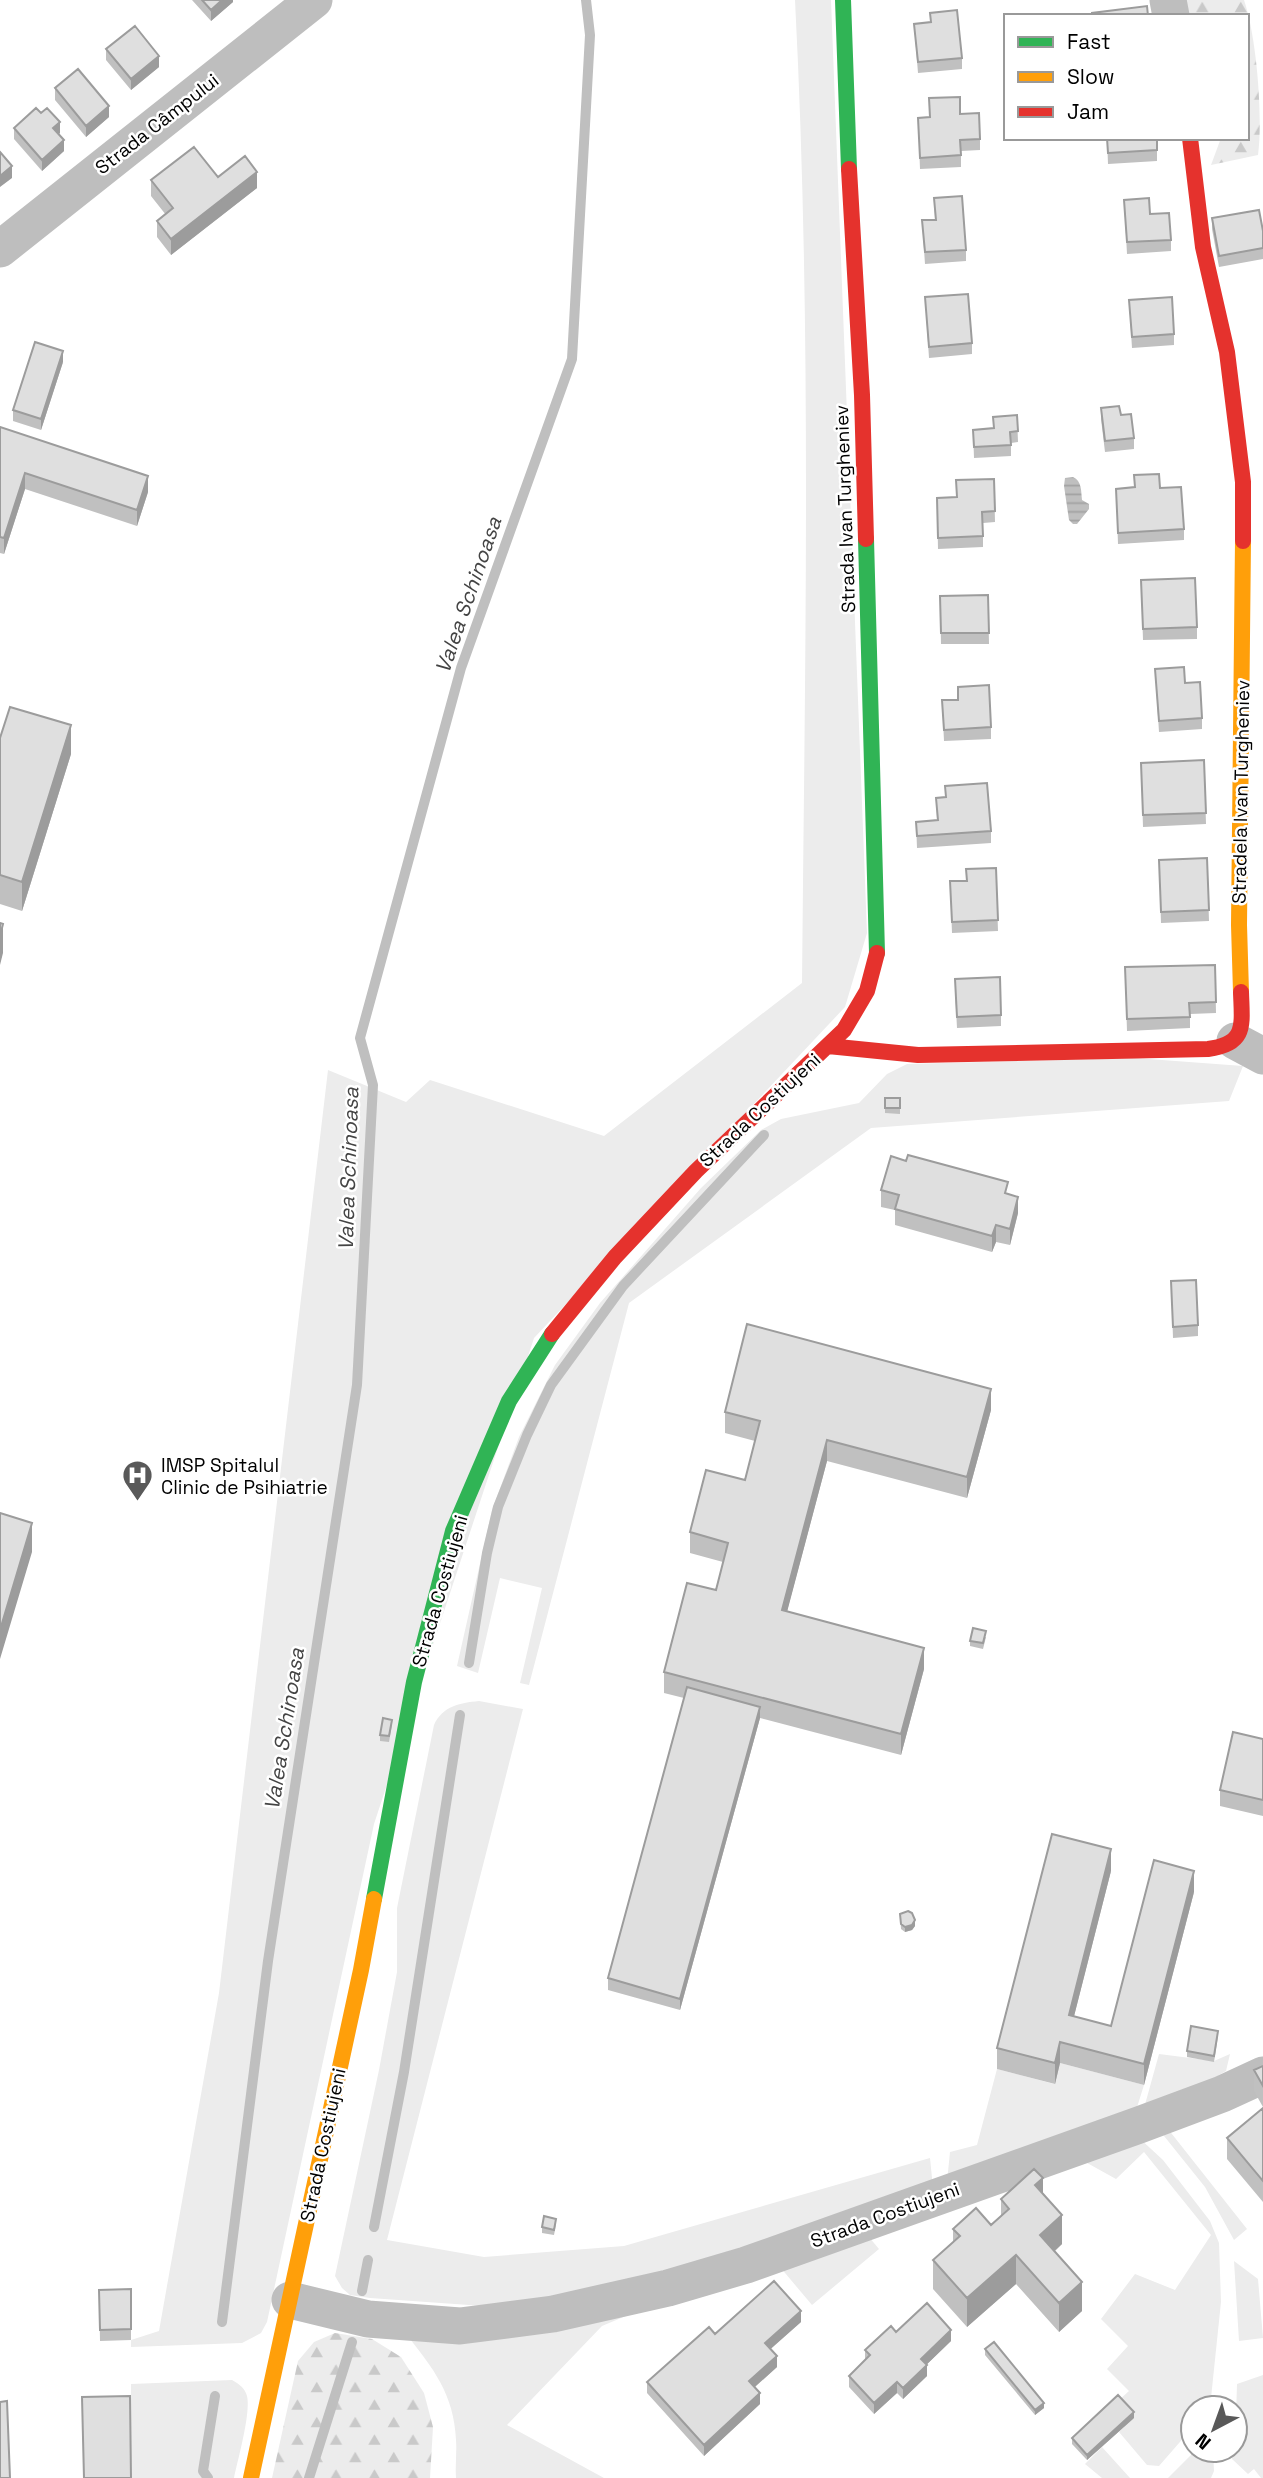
<svg xmlns="http://www.w3.org/2000/svg" width="1263" height="2478" font-family="'Space Grotesk',sans-serif">
	<defs>
		<pattern id="forest-firs" width="22" height="20" patternUnits="userSpaceOnUse" patternTransform="scale(1.75)"><rect width="22" height="20" fill="#ececec"/><path d="M5 1l3.5 6h-7zM16 11l3.5 6h-7z" fill="#c9c9c9"/></pattern>
		<pattern id="water-rules" width="6" height="5" patternUnits="userSpaceOnUse" patternTransform="scale(1.75)"><rect width="6" height="5" fill="#bfbfbf"/><path d="M0 2.5h6" fill="none" stroke="#a2a2a2"/></pattern>
	</defs>
	<rect width="100%" height="100%" fill="#fff"/>
	<!-- green -->
	<path fill="#ececec" d="M795,0H831L867,933L845,1007L534,1338L374,1824L267,2322L261,2333L242,2343L131,2347V2340L159,2331L219,1993L328,1070L406,1102L430,1080L604,1136L802,983C805,655 812,327 795,0Z
		M1135,1058L1243,1066L1229,1101L871,1128L629,1303L529,1685L520,1683L542,1588L500,1578L478,1673L457,1666L492,1510L519,1437L555,1365L600,1303L701,1188L761,1130L781,1119L859,1103L887,1074L907,1064Z
		M479,1701L523,1709L387,2240L484,2257L624,2246L930,2158L933,2188L559,2304L483,2306L370,2298L350,2295L342,2288L335,2276L379,2070L397,1972V1908L434,1725C443,1706 459,1703 479,1701Z
		M1159,2054L1214,2061L1230,2054L1226,2071L1141,2119Z
		M1060,2063L1144,2085L1133,2120L947,2182L950,2152L977,2145L997,2069L1054,2084Z
		M1168,2129L1247,2229L1234,2240L1205,2187L1160,2131Z
		M1137,2136L1163,2160L1210,2221L1219,2243L1221,2302L1211,2398L1205,2408H1193V2427L1159,2466L1147,2465L1119,2432L1133,2418L1118,2401L1129,2391L1107,2369L1128,2346L1101,2319L1135,2274L1175,2290L1211,2235L1144,2152L1116,2179L1080,2159Z
		M864,2231L879,2249L812,2305L780,2267Z
		M1234,2261L1258,2279L1263,2338L1239,2341Z
		M659,2302L602,2326L507,2425L604,2478H456C455,2465 457,2453 456,2440C454,2394 433,2368 406,2334Z
		M1263,2375V2478H1261L1254,2469L1248,2474L1232,2459L1233,2450H1235L1237,2384Z
		M232,2380C239,2384 245,2388 247,2396C251,2413 238,2459 234,2478H131V2384Z
		M1102,2447L1130,2478H1102L1085,2464Z
		M1196,2450H1213L1214,2471L1211,2478H1168Z"/>
	<!-- forest -->
	<path fill="url(#forest-firs)" d="M1177,0H1244C1257,38 1263,118 1258,155L1211,165L1221,138H1247V16H1180Z
		M335,2333L372,2339L401,2357L424,2393L433,2427L430,2478H272L298,2361L314,2342Z"/>
	<!-- water -->
	<path fill="url(#water-rules)" d="M1073,477C1082,481 1081,491 1082,500L1089,504V509L1077,524H1073L1069,520L1064,486L1065,478Z"/>
	<g fill="none" stroke-linecap="round" stroke-linejoin="round">
		<!-- stream -->
		<path stroke="#bfbfbf" stroke-width="10" d="M469,1663L487,1553L498,1507L527,1435L551,1385L623,1286L764,1135
			M374,2227L404,2072L460,1715
			M362,2291L368,2260
			M222,2322L268,1961L357,1385L373,1085L360,1038L461,668L572,359L590,35L586,0
			M208,2478L203,2471L215,2396
			M309,2478L352,2342"/>
		<!-- street -->
		<path stroke="#bebebe" stroke-width="37" d="M1168,0L1171,16
			M0,249L314,0
			M1235,1041L1263,1056
			M290,2300L368,2319L460,2326L553,2314L668,2288L746,2265L1139,2125L1222,2094L1263,2075"/>
		<!-- fast -->
		<path stroke="#30b455" stroke-width="16" d="M843,0L849,169
			M866,539L877,953
			M374,1899L414,1682L453,1531L509,1401L552,1334"/>
		<!-- slow -->
		<path stroke="#ff9f0a" stroke-width="16" d="M1241,992L1239,925L1243,541
			M251,2478L361,1970L374,1899"/>
		<!-- jam -->
		<path stroke="#e5322d" stroke-width="16" d="M1190,138L1203,247L1227,352L1243,482V541
			M849,169L862,395L866,539
			M828,1046L918,1055L1208,1049C1247,1044 1242,1025 1241,992
			M552,1334L615,1257L696,1171L844,1030L867,991L877,953"/>
	</g>
	<!-- wall -->
	<path fill="#c0c0c0" d="M192,0H233V2L211,21Z
		M930,13L962,58V69L918,73L914,24L930,22Z
		M106,49L159,67L131,90L106,60Z
		M55,88L109,117L86,137L55,100Z
		M960,114L980,139V150L961,151V167L920,169L918,118Z
		M14,128L60,133L58,134L64,151L42,171L14,139Z
		M1107,138H1157V161L1108,164Z
		M218,177L257,188L171,255L157,237V221L166,215L151,196V180Z
		M934,198L966,250V261L925,264L922,220H935Z
		M1124,200L1150,214L1171,240V251L1127,254Z
		M1212,218L1263,231V259L1219,267L1212,229Z
		M925,297L972,343V354L929,358Z
		M1129,300L1174,334V345L1132,348Z
		M63,362L41,430L13,421V410Z
		M1101,408L1121,415L1134,438V449L1105,452L1101,419Z
		M1017,415L1018,442L1011,443V456L974,458L973,430L993,428V417Z
		M0,427L148,492L137,526L25,489L4,554L0,553Z
		M1134,475L1184,529V540L1118,544L1116,489L1134,487Z
		M994,479L995,522L983,523V547L938,549L937,498L956,497Z
		M1141,580L1197,627V639L1143,640Z
		M988,595L989,644H941L940,596Z
		M1155,669L1185,683L1202,718V729L1159,732Z
		M958,687L991,727V739L944,741L942,700H958Z
		M0,738L71,754L22,911L0,904Z
		M1204,760L1206,824L1143,827L1141,763Z
		M945,786L991,831V843L917,848L916,822L937,820L936,798L945,797Z
		M1207,858L1209,921L1161,923L1159,860Z
		M996,868L998,931L952,933L950,881H966Z
		M1215,965L1216,1013L1190,1014V1028L1127,1031L1125,967Z
		M955,990L1001,1015V1026L957,1028Z
		M885,1098H900V1114L885,1113Z
		M881,1190L1008,1194L1018,1213L1010,1245L996,1242L992,1252L895,1225V1210L881,1207Z
		M1171,1281L1198,1325V1336L1173,1338Z
		M991,1410L967,1498L827,1461L787,1611L924,1669L901,1755L760,1718L680,2010L608,1990V1978L684,1698L664,1693V1672L716,1590L723,1562L690,1553V1532L745,1480L755,1441L725,1433V1412Z
		M986,1637L983,1649L970,1646V1641Z
		M392,1725L389,1742L380,1741V1735Z
		M1263,1739V1816L1220,1806V1790Z
		M1111,1871L1074,2016L1111,2026L1194,1892L1144,2085L1060,2063L1055,2084L997,2069V2048Z
		M900,1914L915,1926L912,1930L905,1932L901,1929Z
		M1218,2036L1214,2062L1187,2057V2051Z
		M1263,2066V2107L1254,2091V2070Z
		M1263,2108V2202L1227,2159V2138Z
		M1043,2193L1062,2244L1055,2251L1082,2311L1059,2332L1016,2284L967,2327L933,2289V2260L953,2242V2229L991,2225L1001,2216V2199Z
		M556,2224L554,2235L542,2233V2227Z
		M131,2289V2340L100,2341L99,2290Z
		M801,2322L770,2349L777,2367L755,2387L760,2404L704,2456L647,2393V2382L715,2334Z
		M896,2332L951,2341L926,2365L927,2376L903,2399L897,2393L874,2414L849,2387V2376L865,2360V2350Z
		M985,2349L1044,2408L1035,2415L985,2355Z
		M1134,2418L1087,2460L1072,2444V2438Z"/>
	<!-- shaded-wall -->
	<path fill="#9c9c9c" d="M222,0H233V2L211,21V10Z
		M159,56V67L131,90V79Z
		M109,106V117L86,137V126Z
		M60,122V133L53,139V128Z
		M64,140V151L42,171V160Z
		M12,166V178L0,187V176Z
		M257,172V188L171,255V239Z
		M63,351V362L41,430V419Z
		M25,473V489L4,554V538Z
		M148,476V492L137,526V510Z
		M71,725V754L22,911V882Z
		M3,924V953L0,965V936Z
		M1018,1197V1213L1010,1245V1229Z
		M996,1225V1242L992,1252V1236Z
		M991,1389V1410L967,1498V1477Z
		M827,1440V1461L782,1631V1610Z
		M32,1523V1552L0,1659V1630Z
		M924,1648V1669L901,1755V1734Z
		M760,1707V1718L680,2010V1999Z
		M1111,1849V1871L1069,2036V2015Z
		M1194,1871V1892L1144,2085V2064Z
		M915,1920V1926L912,1930L905,1932V1927Z
		M1060,2042V2063L1055,2084V2063Z
		M1043,2178V2207L1035,2185Z
		M1062,2215V2244L1040,2264V2235Z
		M1016,2255V2284L967,2327V2298Z
		M1082,2282V2311L1059,2332V2303Z
		M801,2311V2322L765,2354V2343Z
		M951,2330V2341L921,2370V2359Z
		M777,2356V2367L749,2392V2381Z
		M927,2365V2376L903,2399V2388Z
		M897,2382V2393L874,2414V2403Z
		M760,2393V2404L704,2456V2445Z
		M1044,2403V2408L1035,2415V2410Z
		M1134,2412V2418L1087,2460V2455Z"/>
	<!-- building -->
	<path fill="#dfdfdf" stroke="#9c9c9c" stroke-width="2" d="M202,0H222L211,10Z
		M1147,6L1148,16H1092V13Z
		M957,10L962,58L918,62L914,24L931,22L930,13Z
		M135,26L159,56L131,79L106,49Z
		M78,69L109,106L86,126L55,88Z
		M960,97V114L979,113L980,139L960,140L961,155L920,158L918,118L930,117L929,98Z
		M36,108L41,113L47,108L60,122L53,128L64,140L42,160L14,128Z
		M1107,138H1157V150L1108,153Z
		M194,147L218,177L245,156L257,172L171,239L157,221L173,208L151,180Z
		M0,152L12,166L0,176Z
		M962,196L966,250L925,252L922,220H936L934,198Z
		M1149,198L1150,214L1169,213L1171,240L1127,242L1124,200Z
		M1259,210L1263,231V248L1219,256L1212,218Z
		M968,294L972,343L929,347L925,297Z
		M1172,297L1174,334L1132,337L1129,300Z
		M35,342L63,351L41,419L13,410Z
		M1119,406L1121,415L1131,414L1134,438L1105,441L1101,408Z
		M1017,415L1018,431L1010,432L1011,445L974,447L973,430L994,428L993,417Z
		M0,427L148,476L137,510L25,473L4,538L0,537Z
		M1159,474L1160,488L1181,487L1184,529L1118,533L1116,489L1135,487L1134,475Z
		M994,479L995,511L982,512L983,536L938,538L937,498L957,497L956,480Z
		M1195,578L1197,627L1143,629L1141,580Z
		M988,595L989,633H941L940,596Z
		M1184,667L1185,683L1200,682L1202,718L1159,721L1155,669Z
		M989,685L991,727L944,730L942,700H958V687Z
		M10,707L71,725L22,882L0,875V738Z
		M1204,760L1206,813L1143,815L1141,763Z
		M987,783L991,831L917,836L916,822L938,820L936,798L946,797L945,786Z
		M1207,858L1209,910L1161,912L1159,860Z
		M996,868L998,920L952,922L950,881H967L966,869Z
		M0,923L3,924L0,936Z
		M1215,965L1216,1002L1189,1003L1190,1017L1127,1019L1125,967Z
		M1000,977L1001,1015L957,1017L955,979Z
		M885,1098H900V1108H885Z
		M908,1155L1008,1182L1005,1193L1018,1197L1010,1229L996,1225L992,1236L895,1209L899,1195L881,1190L891,1156L906,1161Z
		M1196,1280L1198,1325L1173,1327L1171,1281Z
		M747,1324L991,1389L967,1477L827,1440L782,1610L924,1648L901,1734L664,1672L687,1583L716,1590L728,1543L690,1532L706,1470L745,1480L760,1421L725,1412Z
		M0,1513L32,1523L0,1630Z
		M973,1628L986,1631L983,1643L970,1641Z
		M687,1687L760,1707L680,1999L608,1978Z
		M383,1718L392,1720L389,1736L380,1735Z
		M1233,1732L1263,1739V1800L1220,1790Z
		M1052,1834L1111,1849L1069,2015L1111,2026L1154,1860L1194,1871L1144,2064L1060,2042L1055,2063L997,2048Z
		M908,1911L912,1913L915,1920L912,1925L905,1927L901,1924L900,1914Z
		M1191,2026L1218,2031L1214,2056L1187,2051Z
		M1263,2066V2086L1254,2070Z
		M1263,2108V2181L1227,2138Z
		M1034,2169L1043,2178L1035,2185L1062,2215L1040,2235L1082,2282L1059,2303L1016,2255L967,2298L933,2260L960,2236L953,2229L976,2208L991,2225L1009,2209L1001,2199Z
		M544,2216L556,2219L554,2230L542,2227Z
		M774,2281L801,2311L765,2343L777,2356L749,2381L760,2393L704,2445L647,2382L709,2327L715,2334Z
		M131,2289V2329L100,2330L99,2290Z
		M927,2303L951,2330L921,2359L927,2365L903,2388L897,2382L874,2403L849,2376L870,2355L865,2350L891,2326L896,2332Z
		M994,2342L1044,2403L1035,2410L985,2349Z
		M1118,2395L1134,2412L1087,2455L1072,2438Z
		M130,2396L131,2478H84L82,2397Z
		M7,2401L10,2478H0V2402Z"/>
	<!-- icons -->
	<defs>
		<symbol id="hospital-pin" viewBox="-11 -11 22 30"><path d="M0 17L-7.5 6A9.5 9.5 0 1 1 7.5 6Z" fill="#595959" stroke="#fff"/><path d="M-5-5h3v3.5h4V-5h3V5h-3V1.5h-4V5h-3Z" fill="#fff"/></symbol>
	</defs>
	<g fill-rule="evenodd">
		<use href="#hospital-pin" x="120" y="1458" width="35" height="47"/>
	</g>
	<g text-anchor="middle" dominant-baseline="central" stroke-width="5" stroke-linejoin="round" paint-order="stroke">
		<!-- street labels -->
		<g font-size="19" fill="#000" stroke="#fff">
			<text transform="translate(157 124) rotate(-38)">Strada Câmpului</text>
			<text transform="translate(845 509) rotate(-92)">Strada Ivan Turgheniev</text>
			<text transform="translate(1241 792) rotate(-89)">Stradela Ivan Turgheniev</text>
			<text transform="translate(760 1110) rotate(-43)">Strada Costiujeni</text>
			<text transform="translate(440 1591) rotate(-74)">Strada Costiujeni</text>
			<text transform="translate(323 2145) rotate(-78)">Strada Costiujeni</text>
			<text transform="translate(885 2215) rotate(-20)">Strada Costiujeni</text>
		</g>
		<!-- poi labels -->
		<g font-size="19" fill="#000" stroke="#fff" text-anchor="start">
			<text x="161" y="1465">IMSP Spitalul<tspan x="161" dy="22">Clinic de Psihiatrie</tspan></text>
		</g>
		<!-- water labels -->
		<g font-size="21" font-style="italic" fill="#444" stroke="#fff">
			<text transform="translate(468 595) rotate(-71)">Valea Schinoasa</text>
			<text transform="translate(348 1169) rotate(-88)">Valea Schinoasa</text>
			<text transform="translate(284 1729) rotate(-81)">Valea Schinoasa</text>
		</g>
	</g>
	<!-- legend -->
	<rect x="1004" y="14" width="245" height="126" fill="#ffffff" stroke="#999999" stroke-width="2"/>
	<rect x="1018" y="37" width="35" height="10" fill="#30b455" stroke="#999999" stroke-width="2"/>
	<text x="1067" y="49" font-size="21" fill="#000000">Fast</text>
	<rect x="1018" y="72" width="35" height="10" fill="#ff9f0a" stroke="#999999" stroke-width="2"/>
	<text x="1067" y="84" font-size="21" fill="#000000">Slow</text>
	<rect x="1018" y="107" width="35" height="10" fill="#e5322d" stroke="#999999" stroke-width="2"/>
	<text x="1067" y="119" font-size="21" fill="#000000">Jam</text>
	<!-- north arrow -->
	<g transform="translate(1214 2429) rotate(221)"><circle r="33" fill="#ffffff" stroke="#999999" stroke-width="2"/>
	<path d="M0-5L12 26L0 18L-12 26Z" fill="#595959"/>
	<text y="-10" font-size="19" font-weight="bold" text-anchor="middle" fill="#000000">N</text>
	</g>
</svg>
